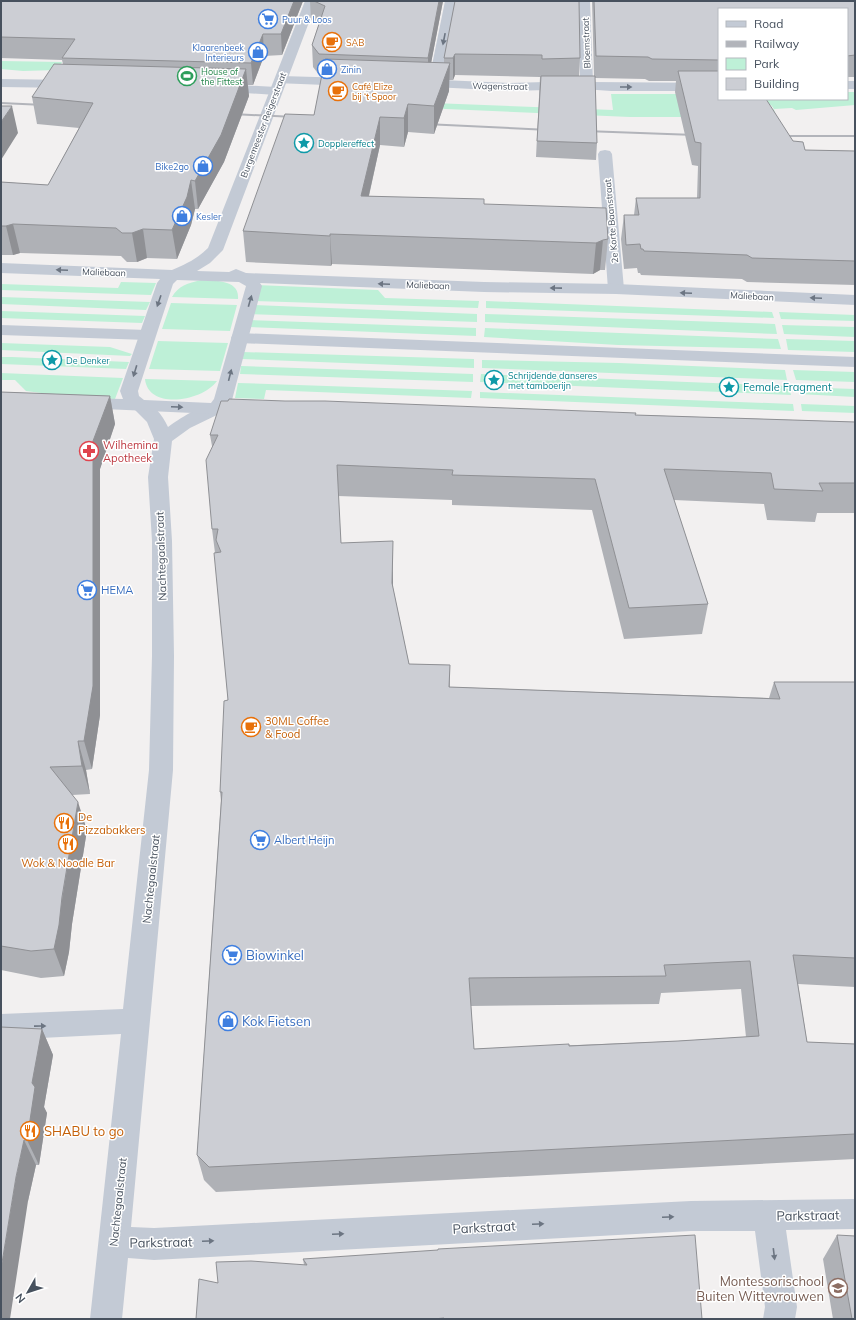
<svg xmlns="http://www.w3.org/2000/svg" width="856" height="1320" font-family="Mulish,sans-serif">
	<rect width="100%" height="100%" fill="#f2f0f0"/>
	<!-- green -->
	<path fill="#bef0d7" d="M1,61L62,62L58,70L23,71L1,69Z
		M847,92H855V105L796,110L792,108L774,109L771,105L718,108L770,111L774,109L775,114L688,117H630L376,106L407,102L613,110L611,94H692L719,99H847Z
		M201,280C214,281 240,279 238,299L172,297C178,286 188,283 201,280Z
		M121,282L156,283L151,295L1,290V284L118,288Z
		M256,285L378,290L385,298L479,301L478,308L253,301Z
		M1,297L150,302L146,310L1,304Z
		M486,301L772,312L774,318L486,308Z
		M171,303L237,305L230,331L162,329Z
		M252,305L477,314V322L250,314Z
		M1,311L145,316L142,323L1,318Z
		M779,312L855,315V321L781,319Z
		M485,314L775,324L777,334L485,322Z
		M249,320L476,328V336L247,327Z
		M782,325L855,327V337L784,334Z
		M485,328L778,339L781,349L618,345L484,337Z
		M786,339L855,341V352L788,350Z
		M158,341L228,343L220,371L149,369Z
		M1,343L110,347L132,354L130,356L1,350Z
		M243,352L474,359V368L242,359Z
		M1,357H12L129,362L126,369L1,364Z
		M482,360L619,363L785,370L787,380L482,368Z
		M241,366L473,374V382L240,374Z
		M793,370L855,372V382L796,380Z
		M1,373L123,378L115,399L80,398L26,391L15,380H1Z
		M481,374L789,386L791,395L480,382Z
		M145,379L217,381C202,402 148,410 145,379Z
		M238,383L472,391L471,398L266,390L264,399L235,398Z
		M797,387L855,389V397L799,394Z
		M480,392L793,404L794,411L480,398Z
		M801,404L855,406V413L802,411Z"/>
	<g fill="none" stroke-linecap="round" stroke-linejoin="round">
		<!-- minor -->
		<path fill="#c3cad5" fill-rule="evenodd" d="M445,1H457L442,80L510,83L580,81L578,1H590L593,82L719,83V91H611L583,89L510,91L415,86L414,83L415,80H429Z
			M281,76L350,78L355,79L356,82L355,85L350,86L276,83L275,80L276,77Z
			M1,79L70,80L75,81L76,84L75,87L70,88L1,87Z
			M847,81H855V89H847Z
			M218,84L276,87L281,88L282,91L281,94L276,95L213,91L212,88L213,85Z
			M605,150L610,151L612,154L624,289L622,292L616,294L610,292L608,289L598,154L600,151Z
			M1,325L147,330L153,331L155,335L153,339L147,340L1,335Z
			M239,333L855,357V367L239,343L233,342L231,338L233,334Z
			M139,400C153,403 162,414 168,427C180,418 206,401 221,405L224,409L221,413L190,428L172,441L168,477L172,541L174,656L173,770L131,1227L154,1228L691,1201L855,1199V1229L786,1230L797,1307L795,1319H763L765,1307L755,1231H691L154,1260L128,1258L122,1319H90L121,1034L1,1040V1014L123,1009L149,770L152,656V541L148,477L154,439L147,422L130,405L133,401Z"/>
		<!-- tertiary -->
		<path fill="#c3cad5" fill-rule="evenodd" d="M305,1H317L223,250L210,263L197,271L229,272L236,269L246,273L484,282L616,284L855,295V305L616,294L484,292L260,283L262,286L232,400L229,404L254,406L257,410L254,414L248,415L215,414L82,408L76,407L73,403L76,399L82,398L123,399L120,391L157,283L160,279L1,273V263L172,270C186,264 197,259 208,248ZM177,280L239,282L246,286L214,399L211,403L144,400L139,396L138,391L173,284Z"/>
		<!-- rail -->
		<path stroke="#b2b4ba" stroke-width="2" d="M1,103L44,105
			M232,114L295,117
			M425,124L549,130
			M585,131L695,135
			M779,136H855"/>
	</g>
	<!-- wall -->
	<path fill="#afb1b6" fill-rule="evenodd" d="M1,1H303L282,55L264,56L253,85H248L249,96L224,162L198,209H195L191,225L177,259L147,258L137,262H127L121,256L20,253L13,255H1V182L48,185L79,128L37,124L32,97L63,64L62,60L1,58Z
		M310,1H443L431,63H444V58L455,1L580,58L579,76H594L592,1H855V77H847V9H719V99L793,141L805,150L855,151V285L747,282L742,279L641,275L640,273H638L637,268L624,269L621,239L624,215H634L636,198H697L698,166L692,165L675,92L676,81H649L645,79L595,78L597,143L596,160L536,157L540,77L455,75L453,80H449V91L434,134L408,132L404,147L380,145L369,196L484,204L608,239L605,270H600L593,274L332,264L331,266L246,262L243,231L314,115L322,76H320L313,67L312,45L319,24L311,20Z
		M1,392L110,396L115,424L100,469V715L92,769L86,770L90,794L72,795L87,830L72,924L69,952L64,976L41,978L1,970Z
		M636,415L855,422V513H817L815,522L767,520L764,504L674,500L708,604L702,634L624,639L592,510L452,505V500L338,496L341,543L393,572V588L409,664L450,665V687L769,698L774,682H855V987L798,984L807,1042L855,1044V1159L216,1192L204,1180L197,1155L221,801L220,792L228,700L215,553L212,529V446L210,435ZM741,989L746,1037L678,1041L474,1049L471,1006L659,1004L661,993Z
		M1,1027L42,1029L53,1055L44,1107L47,1113L39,1165H36L28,1201Z
		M837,1235L855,1319H833L823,1259Z
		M303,1259L702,1319H196L218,1283L304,1265Z"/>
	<!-- shaded-wall -->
	<path fill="#8f9094" d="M294,1H303L282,55L281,34Z
		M439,1H443L428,79V58Z
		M263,34L264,56L253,85L251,63Z
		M455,54V75L453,80V58Z
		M450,63L449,91L434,134V106Z
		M246,69L249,96L224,162L198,209L195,181Z
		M408,104V132L404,147V118Z
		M12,106L18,133L1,160V122Z
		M380,117V145L362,226L361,196Z
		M191,180L195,209L191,225L177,259L172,230Z
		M13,224L20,253L13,255L6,226Z
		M143,229L147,258L137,262L132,233Z
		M330,234L332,264L331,266L330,236Z
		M603,240L600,270L593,274L596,243Z
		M110,396L115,424L100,469V715L92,769L84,741L93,441Z
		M393,541V613L392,583Z
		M78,741L86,770L90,794L82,766Z
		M78,802L87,830L72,924L69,952L64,976L54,949Z
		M42,1029L53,1055L44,1107L47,1113L39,1165L27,1140L32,1083Z
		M24,1140L36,1165L28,1201L10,1319H1V1269L16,1177Z"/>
	<!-- building -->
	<path fill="#ccced4" stroke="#8f9094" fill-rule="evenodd" d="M1,1H294L281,34H263L251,63L62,58L75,39L1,37Z
		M314,1H439L428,58L319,54L312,45L325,6Z
		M455,1H579L580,58L542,59V55L455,54L453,58H444Z
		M594,1H855V55L847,56V9H719V60L652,59L648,57L596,56Z
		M325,59L450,63L434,106L408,104L404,118L380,117L361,196L484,199V204L606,208L608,239L603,240L596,243L330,234V236L243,231L285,114L314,115Z
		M54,64L246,69L221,135L195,181L191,180L187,197L172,230L143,229L132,233H122L116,228L13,224L6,226H1V182L48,185L93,103L32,97Z
		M678,71H719V99H766L793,141L803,142L805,150L855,151V261L752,258L747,255L644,251L643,249H641L640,244L626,245L624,215H639L636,198H700L701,143L695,142Z
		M541,76H595L597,143L537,141Z
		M1,106H12L1,122Z
		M1,392L110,396L93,441V686L84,741H78L82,766L50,767L78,802L62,897L59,925L54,949L31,951L1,946Z
		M229,399L285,401H325L636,413L635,415L855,422V483H819L823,491L774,489L771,473L664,469L708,604L629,608L595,479L452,475L453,470L337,465L341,543L393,541L392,583L409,664L450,665L449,687L780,699L774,682H855V958L793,955L807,1042L855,1044V1134L209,1167L197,1155L222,792H220L224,701L228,700L214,553L221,552L216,540L218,529H212L206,460L218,435H210L221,401H228ZM750,961L759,1036L678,1041L569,1046V1044L474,1049L469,978L666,976L664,965Z
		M1,1027L42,1029L32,1083L35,1087L27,1140H24L16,1177L1,1269Z
		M695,1235L702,1319H444V1318L433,1319H196L199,1279L218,1283L216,1262L251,1261L307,1265L303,1259L438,1250V1249Z
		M837,1235L855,1236V1319H852Z"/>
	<!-- one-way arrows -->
	<defs><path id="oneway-solid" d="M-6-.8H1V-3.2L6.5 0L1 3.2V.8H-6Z"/></defs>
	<g fill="#6c7582">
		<use href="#oneway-solid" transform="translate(444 39) rotate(101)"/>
		<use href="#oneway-solid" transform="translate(626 87)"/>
		<use href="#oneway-solid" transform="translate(62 270) rotate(-178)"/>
		<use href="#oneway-solid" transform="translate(384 284) rotate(-178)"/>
		<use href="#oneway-solid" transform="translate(556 288) rotate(-179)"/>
		<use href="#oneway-solid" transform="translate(686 293) rotate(-177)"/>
		<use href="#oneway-solid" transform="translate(816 298) rotate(-178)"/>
		<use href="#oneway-solid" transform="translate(159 301) rotate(109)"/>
		<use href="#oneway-solid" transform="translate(250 301) rotate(-74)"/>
		<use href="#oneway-solid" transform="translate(135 371) rotate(107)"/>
		<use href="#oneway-solid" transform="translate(230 375) rotate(-76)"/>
		<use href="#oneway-solid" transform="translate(177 407) rotate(3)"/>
		<use href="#oneway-solid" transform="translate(40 1026) rotate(-1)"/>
		<use href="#oneway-solid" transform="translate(668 1217) rotate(-3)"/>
		<use href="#oneway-solid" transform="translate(538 1224) rotate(-3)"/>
		<use href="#oneway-solid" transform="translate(338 1234) rotate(-3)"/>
		<use href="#oneway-solid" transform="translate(208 1241) rotate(-3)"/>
		<use href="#oneway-solid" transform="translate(774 1254) rotate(83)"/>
	</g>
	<!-- icons -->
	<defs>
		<symbol id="supermarket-ring" viewBox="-11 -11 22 22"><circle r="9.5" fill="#fff" stroke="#3f7fe0" stroke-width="1.5"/><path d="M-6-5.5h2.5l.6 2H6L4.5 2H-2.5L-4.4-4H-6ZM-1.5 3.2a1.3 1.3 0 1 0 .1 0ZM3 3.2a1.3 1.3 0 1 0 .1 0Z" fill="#3f7fe0"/></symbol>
		<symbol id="cafe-ring" viewBox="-11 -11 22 22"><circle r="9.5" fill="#fff" stroke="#e8710a" stroke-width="1.5"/><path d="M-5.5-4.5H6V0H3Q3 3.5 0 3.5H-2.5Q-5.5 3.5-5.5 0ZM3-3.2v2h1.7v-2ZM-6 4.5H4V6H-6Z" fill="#e8710a"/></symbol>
		<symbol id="shop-ring" viewBox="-11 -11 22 22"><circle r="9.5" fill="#fff" stroke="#3f7fe0" stroke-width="1.5"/><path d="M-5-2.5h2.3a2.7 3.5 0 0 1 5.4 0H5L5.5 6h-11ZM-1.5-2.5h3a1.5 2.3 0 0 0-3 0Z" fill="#3f7fe0"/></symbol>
		<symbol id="stadium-ring" viewBox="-11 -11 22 22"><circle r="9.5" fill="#fff" stroke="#2e9e5b" stroke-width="1.5"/><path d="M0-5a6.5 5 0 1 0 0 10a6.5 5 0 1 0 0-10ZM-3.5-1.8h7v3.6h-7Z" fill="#2e9e5b"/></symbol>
		<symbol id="sight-ring" viewBox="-11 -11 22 22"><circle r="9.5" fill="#fff" stroke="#0f9aa8" stroke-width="1.5"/><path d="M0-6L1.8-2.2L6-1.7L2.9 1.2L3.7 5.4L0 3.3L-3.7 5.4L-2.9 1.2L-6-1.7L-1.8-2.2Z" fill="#0f9aa8"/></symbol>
		<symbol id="pharmacy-ring" viewBox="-11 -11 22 22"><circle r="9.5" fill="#fff" stroke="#e0444e" stroke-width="1.5"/><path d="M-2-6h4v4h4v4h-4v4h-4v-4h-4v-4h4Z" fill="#e0444e"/></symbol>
		<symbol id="restaurant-ring" viewBox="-11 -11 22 22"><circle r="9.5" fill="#fff" stroke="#e8710a" stroke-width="1.5"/><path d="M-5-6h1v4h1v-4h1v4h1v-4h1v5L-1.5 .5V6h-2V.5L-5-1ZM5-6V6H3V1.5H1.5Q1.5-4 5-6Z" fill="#e8710a"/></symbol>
		<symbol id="school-ring" viewBox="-11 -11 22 22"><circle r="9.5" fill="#fff" stroke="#8d6e63" stroke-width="1.5"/><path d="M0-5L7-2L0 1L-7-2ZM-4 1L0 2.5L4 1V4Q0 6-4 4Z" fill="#8d6e63"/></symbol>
	</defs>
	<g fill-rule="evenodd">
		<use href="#supermarket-ring" x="257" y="8" width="22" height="22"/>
		<use href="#cafe-ring" x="321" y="31" width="22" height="22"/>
		<use href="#shop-ring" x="247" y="41" width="22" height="22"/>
		<use href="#shop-ring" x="316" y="58" width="22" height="22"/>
		<use href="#stadium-ring" x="176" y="65" width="22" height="22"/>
		<use href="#cafe-ring" x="327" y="80" width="22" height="22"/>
		<use href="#sight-ring" x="293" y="132" width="22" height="22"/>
		<use href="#shop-ring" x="192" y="155" width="22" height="22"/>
		<use href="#shop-ring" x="171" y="205" width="22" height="22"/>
		<use href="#sight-ring" x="41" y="349" width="22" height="22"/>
		<use href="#sight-ring" x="483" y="369" width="22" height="22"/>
		<use href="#sight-ring" x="718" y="376" width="22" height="22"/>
		<use href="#pharmacy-ring" x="78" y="440" width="22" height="22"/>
		<use href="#supermarket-ring" x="76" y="579" width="22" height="22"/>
		<use href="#cafe-ring" x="240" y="716" width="22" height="22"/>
		<use href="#restaurant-ring" x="53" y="812" width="22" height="22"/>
		<use href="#supermarket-ring" x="249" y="829" width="22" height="22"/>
		<use href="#restaurant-ring" x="57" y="833" width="22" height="22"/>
		<use href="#supermarket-ring" x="221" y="944" width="22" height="22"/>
		<use href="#shop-ring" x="217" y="1010" width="22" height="22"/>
		<use href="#restaurant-ring" x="19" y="1120" width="22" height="22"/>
		<use href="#school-ring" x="827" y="1277" width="22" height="22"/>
	</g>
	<g text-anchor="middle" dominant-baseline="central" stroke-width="3" stroke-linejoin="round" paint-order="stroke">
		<!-- far-shop labels -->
		<g font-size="9" fill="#366cbe" stroke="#fff" text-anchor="start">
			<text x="282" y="19">Puur &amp; Loos</text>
			<text x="244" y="47" text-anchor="end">Klaarenbeek<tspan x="244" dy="10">Interieurs</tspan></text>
			<text x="341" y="69">Zinin</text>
			<text x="189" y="166" text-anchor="end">Bike2go</text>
			<text x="196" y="216">Kesler</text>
		</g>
		<!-- far-food labels -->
		<g font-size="9" fill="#c56008" stroke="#fff" text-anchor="start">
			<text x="346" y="42">SAB</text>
			<text x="352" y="86">Café Elize<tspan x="352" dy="10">bij ‘t Spoor</tspan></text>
		</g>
		<!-- far-street labels -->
		<g font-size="9" fill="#47515e" stroke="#fff">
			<text transform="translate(586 43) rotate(-92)">Bloemstraat</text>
			<text transform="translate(500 86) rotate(1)">Wagenstraat</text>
			<text transform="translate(263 125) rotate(-69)">Burgemeester Reigerstraat</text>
			<text transform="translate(611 221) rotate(-95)">2e Korte Baanstraat</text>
			<text transform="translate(104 272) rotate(2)">Maliebaan</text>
			<text transform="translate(428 285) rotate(2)">Maliebaan</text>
			<text transform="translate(752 296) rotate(3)">Maliebaan</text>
		</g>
		<!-- far-leisure labels -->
		<g font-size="9" fill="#27864d" stroke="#fff" text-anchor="start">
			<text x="201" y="71">House of<tspan x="201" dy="10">the Fittest</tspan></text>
		</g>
		<!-- far-culture labels -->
		<g font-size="9" fill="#0d838f" stroke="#fff" text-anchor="start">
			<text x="318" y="143">Dopplereffect</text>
			<text x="66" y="360">De Denker</text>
			<text x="508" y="375">Schrijdende danseres<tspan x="508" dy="10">met tamboerijn</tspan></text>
		</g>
		<!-- culture labels -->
		<g font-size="11" fill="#0d838f" stroke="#fff" text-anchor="start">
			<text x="743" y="387">Female Fragment</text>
		</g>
		<!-- health labels -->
		<g font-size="11" fill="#be3a42" stroke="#fff" text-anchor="start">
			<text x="103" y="445">Wilhemina<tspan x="103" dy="13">Apotheek</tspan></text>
		</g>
		<!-- street labels -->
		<g font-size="11" fill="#47515e" stroke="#fff">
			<text transform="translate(161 556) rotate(-92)">Nachtegaalstraat</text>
			<text transform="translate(151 879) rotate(-84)">Nachtegaalstraat</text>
			<text transform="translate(118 1202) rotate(-84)">Nachtegaalstraat</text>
		</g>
		<!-- shop labels -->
		<g font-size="11" fill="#366cbe" stroke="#fff" text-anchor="start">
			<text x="101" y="590">HEMA</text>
			<text x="274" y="840">Albert Heijn</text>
		</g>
		<!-- food labels -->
		<g font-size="11" fill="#c56008" stroke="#fff" text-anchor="start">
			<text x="265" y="721">30ML Coffee<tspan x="265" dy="13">&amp; Food</tspan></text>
			<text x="78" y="817">De<tspan x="78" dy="13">Pizzabakkers</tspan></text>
			<text x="68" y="863" text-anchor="middle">Wok &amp; Noodle Bar</text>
		</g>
		<!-- near-shop labels -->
		<g font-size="13" fill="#366cbe" stroke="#fff" text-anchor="start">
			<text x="246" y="955">Biowinkel</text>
			<text x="242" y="1021">Kok Fietsen</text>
		</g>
		<!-- near-food labels -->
		<g font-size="13" fill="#c56008" stroke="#fff" text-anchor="start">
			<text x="44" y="1131">SHABU to go</text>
		</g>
		<!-- near-street labels -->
		<g font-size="13" fill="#47515e" stroke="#fff">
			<text transform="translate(808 1215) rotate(-1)">Parkstraat</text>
			<text transform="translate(484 1227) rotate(-3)">Parkstraat</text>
			<text transform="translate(161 1242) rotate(-1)">Parkstraat</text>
		</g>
		<!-- near-education labels -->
		<g font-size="13" fill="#785e54" stroke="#fff" text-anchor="end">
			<text x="824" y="1281">Montessorischool<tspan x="824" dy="15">Buiten Wittevrouwen</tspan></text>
		</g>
	</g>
	<!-- border -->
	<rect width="856" height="1320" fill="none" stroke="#47515e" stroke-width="4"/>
	<!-- legend -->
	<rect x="718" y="8" width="130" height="92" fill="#ffffff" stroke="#b5b9bf"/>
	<rect x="726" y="21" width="20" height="6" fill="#c3cad5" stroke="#b5b9bf"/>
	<text x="754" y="28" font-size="12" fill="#47515e">Road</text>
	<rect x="726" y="41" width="20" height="6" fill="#b2b4ba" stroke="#b5b9bf"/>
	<text x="754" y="48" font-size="12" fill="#47515e">Railway</text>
	<rect x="726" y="58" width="20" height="12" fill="#bef0d7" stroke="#b5b9bf"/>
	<text x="754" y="68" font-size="12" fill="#47515e">Park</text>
	<rect x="726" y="78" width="20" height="12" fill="#ccced4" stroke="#b5b9bf"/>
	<text x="754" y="88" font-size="12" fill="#47515e">Building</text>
	<!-- north arrow -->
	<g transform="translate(28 1292) rotate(231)" stroke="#ffffff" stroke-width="3" paint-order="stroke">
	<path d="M0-3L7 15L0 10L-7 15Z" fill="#47515e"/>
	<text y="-6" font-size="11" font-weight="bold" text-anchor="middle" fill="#47515e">N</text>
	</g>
</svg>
